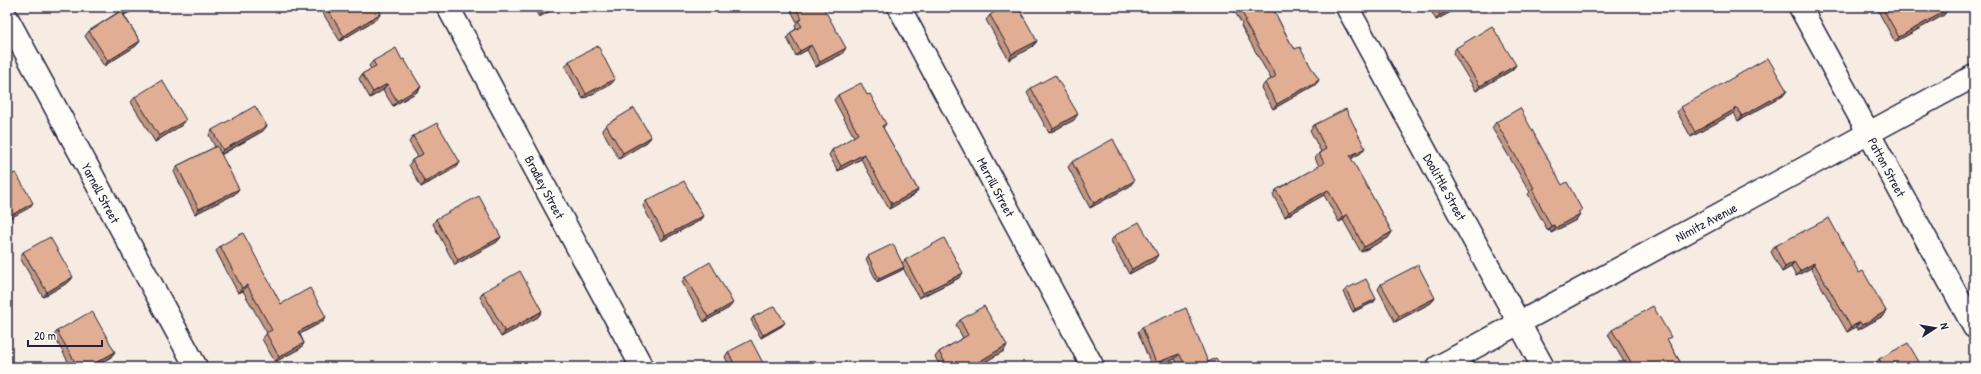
<svg xmlns="http://www.w3.org/2000/svg" width="1981" height="374" font-family="'Patrick Hand',sans-serif">
	<rect width="100%" height="100%" fill="#f7ece3"/>
	<filter id="ink" filterUnits="userSpaceOnUse"><feTurbulence type="fractalNoise" baseFrequency=".025" numOctaves="2"/><feDisplacementMap in="SourceGraphic" scale="8" xChannelSelector="R" yChannelSelector="G"/><feConvolveMatrix kernelMatrix="1 2 1 2 8 2 1 2 1" color-interpolation-filters="sRGB"/></filter>
	<g filter="url(#ink)">
		<g fill="none" stroke-linecap="round" stroke-linejoin="round">
			<defs>
				<path id="minor" d="M448,7L642,367
					M899,7L1093,367
					M1347,7L1543,367
					M1800,7L1974,327
					M7,18L196,367
					M1438,367L1974,76"/>
			</defs>
			<!-- minor casing -->
			<use href="#minor" stroke="#22223b" stroke-width="25"/>
			<!-- minor -->
			<use href="#minor" stroke="#fdfcf7" stroke-width="22"/>
		</g>
		<!-- wall -->
		<path fill="#c2967f" stroke="#22223b" d="M117,7H140L124,15L140,41L136,46L104,66L85,36L89,31L120,11Z
			M319,7H378V18L340,41Z
			M533,7H558L539,17Z
			M789,7H820L842,54L816,67L807,50L796,56L787,38L790,33L796,29L795,26L797,22Z
			M1232,7H1272L1290,42L1295,49L1319,80L1315,85L1273,109L1261,88L1265,83L1271,79L1241,26L1242,24Z
			M1429,7H1460L1436,20Z
			M1878,7H1946L1947,10L1944,15L1895,42L1877,9Z
			M990,15L1037,41L1033,46L1009,60L986,20Z
			M1456,48L1516,65L1512,70L1476,91L1453,53Z
			M402,60L421,87L417,92L393,106L383,90L370,98L359,79L362,74L371,69L369,66L373,61Z
			M569,61L615,79L611,84L583,99L565,67Z
			M1031,88L1074,120L1049,133L1027,93Z
			M838,95H867L886,124L883,128L918,190L914,195L889,209L861,159L838,171L829,155L832,150L854,137L834,100Z
			M1783,96L1738,121L1734,113L1691,137L1677,112L1681,107Z
			M135,97L182,125L155,142L131,102Z
			M1496,122L1562,185L1579,214L1576,220L1551,233L1550,230L1548,231L1528,194L1530,192L1492,128Z
			M606,125L651,137L647,142L619,159L602,130Z
			M1314,125L1361,153L1351,159L1392,232L1388,238L1361,252L1343,220L1339,222L1324,195L1285,217L1273,195L1276,190L1319,166L1315,158L1319,153L1321,152L1310,130Z
			M212,130L263,131L221,155L235,194L195,214L174,172L177,166L215,147L209,135Z
			M413,136L460,162L457,167L421,187L409,165L412,160L418,157L409,142Z
			M1072,162L1130,186L1090,208L1068,167Z
			M646,201L703,216L699,221L661,241L643,206Z
			M436,219L501,237L497,242L455,265L433,224Z
			M1114,236L1154,261L1129,274L1111,241Z
			M220,246L281,304L326,317L322,322L300,334L304,343L301,348L275,362L262,339L267,333L243,291L238,293L216,251Z
			M1775,246L1859,273L1886,311L1883,316L1858,330L1856,327L1847,332L1811,268L1796,276L1791,267L1782,272L1771,252Z
			M23,252L73,277L69,282L43,297L20,258Z
			M868,256L902,263L905,260L959,278L919,298L903,268L902,270L877,282L866,259Z
			M685,277L729,308L704,322L682,282Z
			M1381,284L1435,298L1431,303L1395,322L1378,289Z
			M1346,289L1374,302L1353,312L1343,292Z
			M483,292L542,311L538,317L501,337L480,297Z
			M753,317L785,323L782,326L761,338L751,320Z
			M960,320L1004,351L976,367H941L935,357L939,352L963,338L956,325Z
			M1142,327L1208,362L1225,367H1180L1175,359L1156,367H1152L1138,332Z
			M1612,330L1668,341L1683,367H1627L1608,335Z
			M57,331L111,357L94,367H71L54,336Z
			M728,352L765,367H730L725,357Z
			M1879,359L1922,367H1877L1875,364Z"/>
		<!-- shaded-wall -->
		<path fill="#9e7a68" stroke="#22223b" d="M134,7H140L122,16L126,11Z
			M552,7H558L539,17L542,12Z
			M1455,7H1460L1436,20L1440,15Z
			M1947,10L1944,15L1895,42L1899,37Z
			M381,13L378,18L340,41L344,36Z
			M140,41L136,46L104,66L108,61Z
			M1037,41L1033,46L1009,60L1012,54Z
			M811,45L807,50L796,56L800,51Z
			M846,48L842,54L816,67L820,62Z
			M1516,65L1512,70L1476,91L1480,86Z
			M615,79L611,84L583,99L586,94Z
			M1319,80L1315,85L1273,109L1277,104Z
			M387,84L383,90L370,98L373,92Z
			M421,87L417,92L393,106L397,101Z
			M1787,91L1783,96L1738,121L1742,116Z
			M1737,108L1734,113L1691,137L1695,132Z
			M1078,114L1074,120L1049,133L1053,128Z
			M186,120L182,125L155,142L159,136Z
			M267,126L263,131L220,155L223,150Z
			M651,137L647,142L619,159L623,153Z
			M1365,148L1361,153L1346,161L1350,156Z
			M864,154L861,159L838,171L841,166Z
			M460,162L457,167L421,187L425,182Z
			M1134,181L1130,186L1090,208L1094,203Z
			M239,189L235,194L195,214L199,209Z
			M918,190L914,195L889,209L892,204Z
			M1328,190L1324,195L1285,217L1289,212Z
			M33,203L29,208L7,220V218L8,217Z
			M1347,214L1343,220L1339,222L1343,217Z
			M1580,214L1576,220L1551,233L1555,228Z
			M703,216L699,221L661,241L665,236Z
			M1554,225L1550,230L1548,231L1551,226Z
			M1392,232L1388,238L1361,252L1364,247Z
			M501,237L497,242L455,265L458,260Z
			M1158,255L1154,261L1129,274L1132,269Z
			M1794,262L1791,267L1782,272L1785,267Z
			M1814,263L1811,268L1796,276L1800,271Z
			M904,267L902,270L877,282L879,279Z
			M963,273L959,278L919,298L923,293Z
			M73,277L69,282L43,297L47,292Z
			M247,285L243,291L238,293L242,288Z
			M1435,298L1431,303L1395,322L1399,316Z
			M1376,299L1374,302L1353,312L1355,309Z
			M733,303L729,308L704,322L708,317Z
			M542,311L538,317L501,337L505,332Z
			M1886,311L1883,316L1858,330L1862,325Z
			M326,317L322,322L294,337L298,332Z
			M1860,322L1856,327L1847,332L1851,327Z
			M785,323L782,326L761,338L763,335Z
			M304,343L301,348L275,362L279,357Z
			M1007,345L1004,351L976,367H970Z
			M115,352L111,357L94,367H88Z
			M1179,354L1175,359L1156,367H1154L1156,363Z"/>
		<!-- building -->
		<path fill="#e1ae94" stroke="#22223b" d="M124,7H134L126,11Z
			M326,7H378L381,13L344,36Z
			M540,7H552L542,12Z
			M795,7H820L821,9L823,7L846,48L820,62L811,45L800,51L790,33L802,26L798,21L802,19Z
			M1003,7H1018L1037,41L1012,54L990,15Z
			M1239,7H1272L1290,42L1295,49L1300,47L1319,80L1277,104L1265,83L1276,76L1244,21L1246,20Z
			M1435,7H1455L1440,15Z
			M1882,7H1946L1947,10L1899,37Z
			M121,11L140,41L108,61L89,31Z
			M1492,26L1516,65L1480,86L1456,48Z
			M598,46L615,79L586,94L569,61Z
			M396,48L402,60L404,59L421,87L397,101L387,84L373,92L362,74L376,66L373,61Z
			M1768,58L1787,91L1742,116L1737,108L1695,132L1681,107Z
			M1055,75L1078,114L1053,128L1031,88Z
			M162,80L186,120L159,136L135,97Z
			M861,83L867,95L870,94L886,124L882,126L918,190L892,204L864,154L841,166L832,150L858,134L838,95Z
			M255,106L267,126L223,150L212,130Z
			M634,108L651,137L623,153L606,125Z
			M1520,108L1562,185L1567,182L1582,210L1578,212L1580,214L1555,228L1554,225L1551,226L1532,189L1534,188L1496,122Z
			M1346,109L1365,148L1350,156L1392,232L1364,247L1347,214L1343,217L1328,190L1289,212L1276,190L1324,163L1319,153L1326,149L1314,125Z
			M437,123L460,162L425,182L412,160L423,154L413,136Z
			M1113,139L1134,181L1094,203L1072,162Z
			M217,146L239,189L199,209L177,166Z
			M7,165L13,174L16,173L33,203L8,217L7,215Z
			M684,181L703,216L665,236L646,201Z
			M479,196L501,237L458,260L436,219Z
			M1829,218L1859,273L1863,271L1886,311L1862,325L1860,322L1851,327L1814,263L1800,271L1794,262L1785,267L1775,246Z
			M1139,222L1158,255L1132,269L1114,236Z
			M243,233L281,304L310,288L326,317L298,332L304,343L279,357L266,333L272,330L247,285L242,288L220,246Z
			M50,237L73,277L47,292L23,252Z
			M944,238L963,273L923,293L905,260Z
			M893,244L904,267L879,279L868,256Z
			M710,262L733,303L708,317L685,277Z
			M1418,265L1435,298L1399,316L1381,284Z
			M520,271L542,311L505,332L483,292Z
			M1366,279L1376,299L1355,309L1346,289Z
			M775,306L785,323L763,335L753,317Z
			M984,306L1007,345L970,367H948L939,352L968,335L960,320Z
			M1653,306L1671,337L1667,339L1683,367H1634L1612,330Z
			M1186,308L1208,362L1216,358L1221,366L1223,364L1225,367H1187L1179,354L1156,363L1142,327Z
			M92,311L115,352L88,367H78L57,331Z
			M751,340L765,367H736L728,352Z
			M1908,343L1922,367H1884L1879,359Z"/>
	</g>
	<g text-anchor="middle" dominant-baseline="central" stroke-width="4" stroke-linejoin="round" paint-order="stroke">
		<!-- street labels -->
		<g font-size="13" fill="#22223b" stroke="#fdfcf7">
			<text transform="translate(1887 167) rotate(62)">Patton Street</text>
			<text transform="translate(545 187) rotate(62)">Bradley Street</text>
			<text transform="translate(996 187) rotate(62)">Merrill Street</text>
			<text transform="translate(1445 187) rotate(61)">Doolittle Street</text>
			<text transform="translate(101 193) rotate(62)">Yarnell Street</text>
			<text transform="translate(1706 222) rotate(-28)">Nimitz Avenue</text>
		</g>
	</g>
	<!-- margin -->
	<rect width="1981" height="374" fill="none" stroke="#fdfcf7" stroke-width="24"/>
	<rect x="12" y="12" width="1957" height="350" fill="none" stroke="#22223b" stroke-width="1.5" filter="url(#ink)"/>
	<!-- north arrow -->
	<g transform="translate(1935 328) rotate(78)" stroke="#fdfcf7" stroke-width="3" paint-order="stroke">
	<path d="M0-3L7 15L0 10L-7 15Z" fill="#22223b"/>
	<text y="-6" font-size="11" font-weight="bold" text-anchor="middle" fill="#22223b">N</text>
	</g>
	<!-- scale -->
	<path d="M28 340v6h74v-6" fill="none" stroke="#22223b" stroke-width="2"/>
	<text x="34" y="340" font-size="12" fill="#22223b" stroke="#fdfcf7" stroke-width="3" paint-order="stroke">20 m</text>
</svg>
